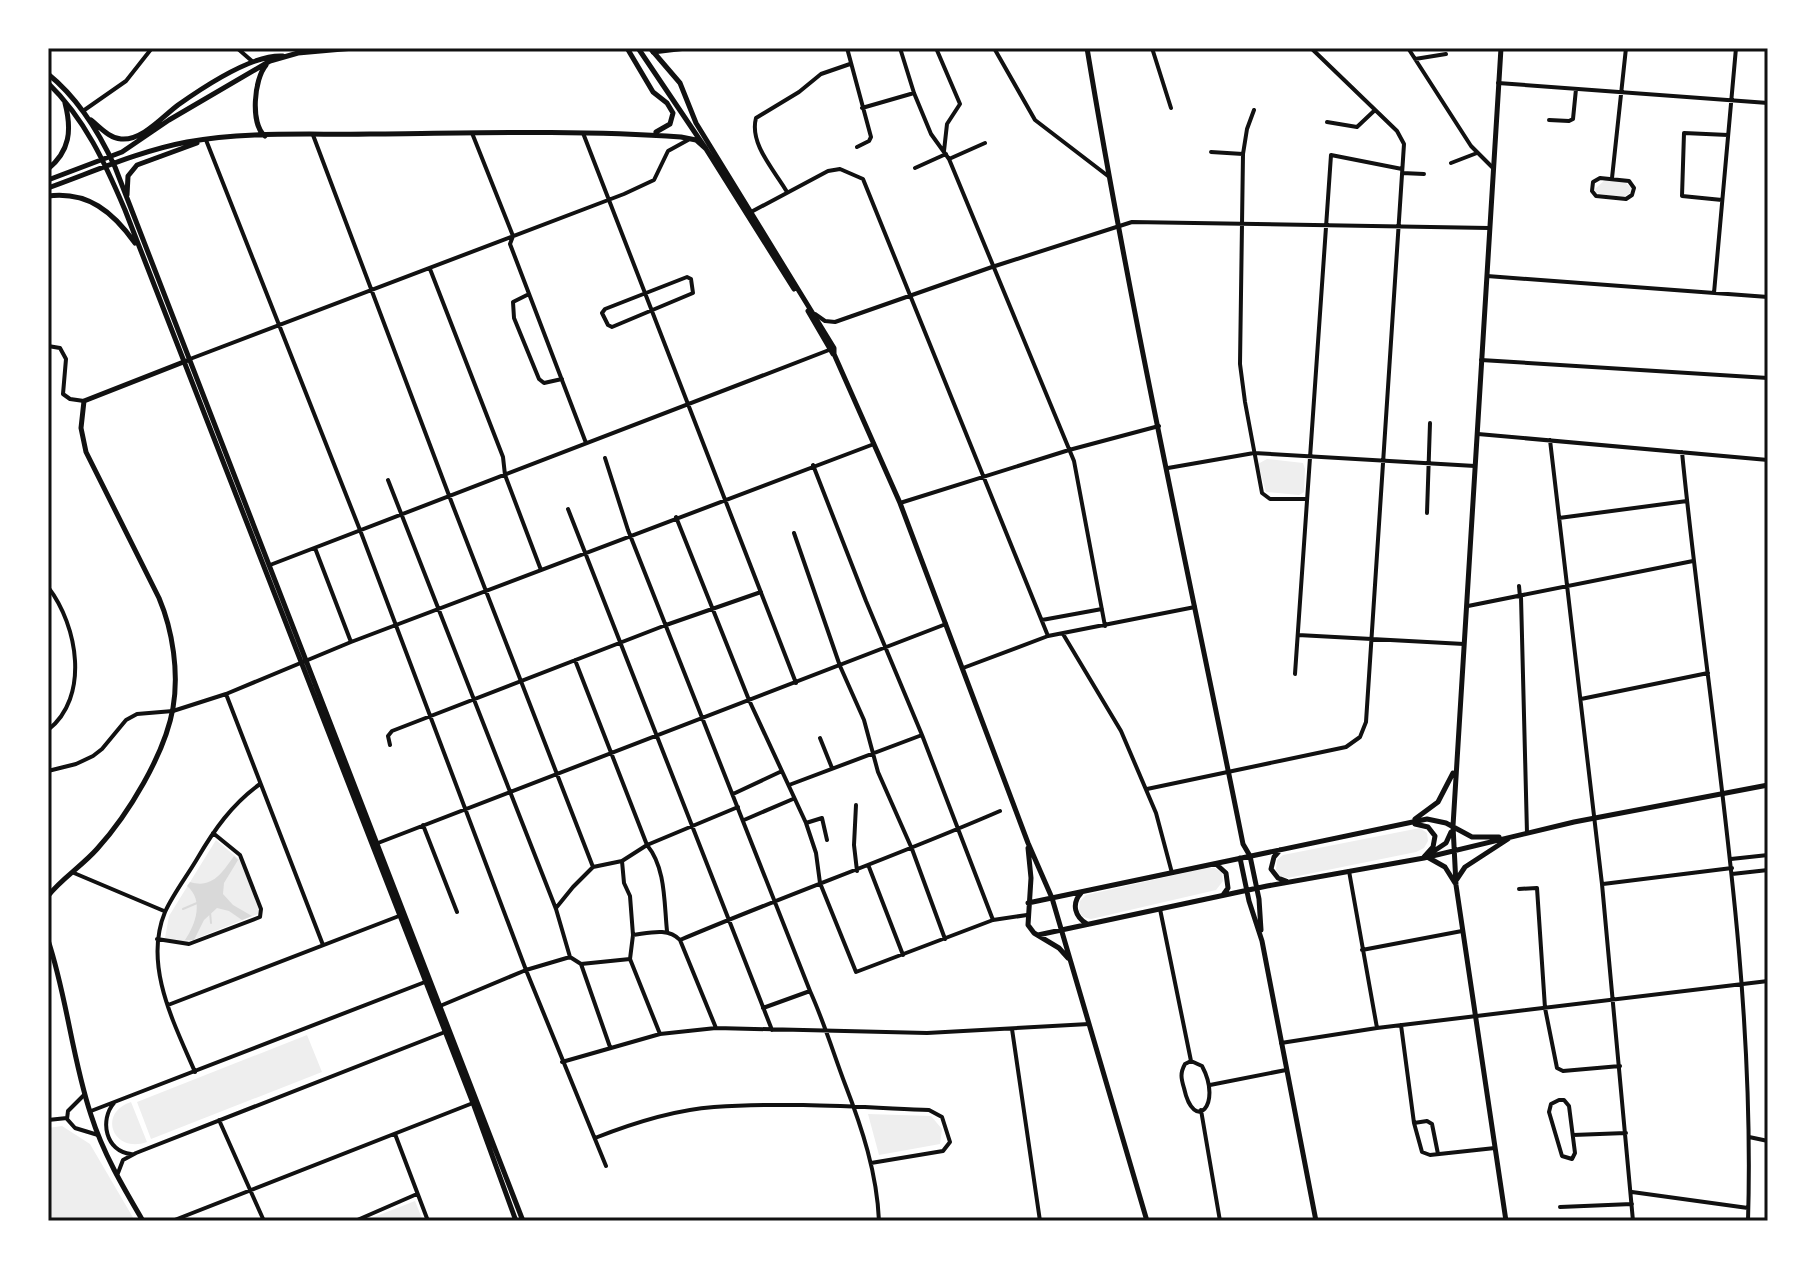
<svg xmlns="http://www.w3.org/2000/svg" width="1816" height="1269" font-family="'Fira Sans Condensed',sans-serif">
	<rect width="100%" height="100%" fill="#fff"/>
	<!-- green -->
	<path fill="#eee" d="M1605,180L1625,182L1631,188L1630,193L1622,198L1596,193L1595,189Z
		M1267,459L1303,463L1305,469L1304,492L1299,495L1266,492L1258,464Z
		M1420,828L1427,833L1428,841L1424,848L1416,852L1288,878L1280,876L1276,870L1277,860L1283,855Z
		M216,840L241,861L259,910L258,914L185,943L165,938L169,916Z
		M1206,868H1215L1222,873L1223,881L1216,890L1091,919L1083,917L1079,911L1080,901L1086,895Z
		M307,1035L322,1072L151,1139L137,1102Z
		M131,1102L147,1142C113,1154 97,1113 131,1102Z
		M868,1114L931,1116L942,1129L940,1144L879,1155Z
		M62,1126L90,1144L135,1221H48V1128Z
		M415,1201L423,1221H364Z"/>
	<!-- water -->
	<path fill="#d9d9d9" d="M234,856L238,860L224,883L223,894L233,905L252,916L242,920L229,911L217,908L204,920L194,940H185C196,924 204,900 187,886L190,882C212,889 222,873 234,856Z"/>
	<g fill="none" stroke-linecap="round" stroke-linejoin="round">
		<!-- stream -->
		<path stroke="#d9d9d9" stroke-width="2" d="M183,909L197,903
			M210,912L211,923"/>
		<!-- minor -->
		<path stroke="#111" stroke-width="4" d="M237,48L253,62
			M847,48L871,137L869,141L857,147
			M900,48L914,93L931,134L949,159L1074,461L1105,626
			M936,48L960,104L947,124L944,151
			M994,48L1035,120L1108,176
			M1152,48L1171,108
			M1408,48L1471,146L1493,168
			M1415,59L1446,54
			M1498,83L1768,103
			M862,108L914,93
			M1254,110L1247,129L1243,154L1240,364L1245,402L1262,493L1270,499H1307
			M83,111L126,81L152,48
			M1549,120L1569,121L1573,119L1576,89
			M1327,122L1357,127L1375,110
			M472,133L513,236L510,244L586,443
			M583,133L796,683
			M313,135L453,506L593,867
			M206,140L360,530L526,970L606,1166
			M1211,152L1243,154
			M949,159L985,143
			M1451,163L1477,153
			M915,168L946,154
			M1402,173L1424,174
			M1600,178L1629,181L1634,188L1632,195L1626,199L1596,196L1592,191L1593,182Z
			M1612,178L1626,48
			M787,192C775,171 749,144 756,118L799,92L821,74L850,64
			M1722,200L1682,196L1684,133L1728,135
			M751,212L828,171L840,169L863,179L1048,636
			M430,269L503,457L505,475L541,570
			M1487,276L1768,297
			M687,277L691,279L693,293L612,327L608,325L602,313L605,309Z
			M1714,293L1736,48
			M529,294L513,302L514,318L539,379L544,383L562,379
			M815,314L825,321L835,322L992,267L1132,222L1489,228
			M48,346L60,348L66,359L63,394L70,399L84,401
			M190,359L624,194L654,180L668,151L688,140
			M1481,360L1768,378
			M1478,434L1768,460
			M1550,440L1602,884L1633,1221
			M1682,452C1707,708 1756,963 1748,1221
			M605,458L628,530L810,991C824,1022 833,1052 845,1084C862,1128 877,1173 879,1221
			M813,465L866,601L922,735L993,920
			M1168,468L1254,453L1475,466
			M388,480L556,909L570,957L581,964L610,1047
			M900,503L1069,450L1159,426
			M568,509L772,1030
			M1427,513L1430,423
			M676,517L749,700L806,823L816,853L820,883L856,972L993,920L1027,915
			M1559,518L1687,501
			M794,533L840,666L864,720L878,772L912,849L945,939
			M315,548L351,642
			M270,565L829,350
			M1519,586L1520,597
			M48,587C78,626 90,697 48,730
			M1521,597L1527,833
			M1468,606L1693,561
			M1042,620L1102,609
			M1063,634L1121,731L1156,813L1172,873
			M1298,635L1464,644
			M575,660L647,845C666,868 664,903 667,931
			M963,668L1048,636L1195,607
			M1295,674L1331,155L1402,169
			M226,694L323,945
			M1581,699L1708,673
			M820,738L832,768
			M390,745L388,736L392,731L666,625L761,592
			M48,771L76,764L93,756L102,749L126,720L137,714L173,711L226,694L351,642L874,444
			M789,785L922,735
			M1147,789L1346,747L1360,737L1366,722L1404,144L1397,131L1311,48
			M733,794L782,771
			M856,805L854,845L857,871
			M744,820L793,799
			M806,823L822,818L827,840
			M423,825L457,912
			M378,843L946,624
			M1731,859L1768,855
			M622,861L624,883L630,896L633,935
			M869,867L903,955
			M1349,871L1377,1028
			M74,873L164,911
			M1732,874L1768,870
			M1603,884L1732,868
			M1519,889L1537,888L1545,1008L1557,1068L1563,1071L1620,1066
			M556,908L573,887L593,867L622,861L647,845L738,807
			M1160,909L1191,1061
			M157,939L189,944L260,917L261,909L240,855L213,833
			M680,940L716,1028
			M1362,950L1462,931
			M630,959L660,1034
			M581,964L630,959L633,935C649,933 668,927 680,940C786,895 894,857 1000,811
			M168,1005L399,916
			M440,1006L526,970L570,957
			M763,1008L810,991
			M1401,1025L1414,1123L1422,1152L1430,1155L1495,1148
			M1012,1029L1040,1221
			M1281,1043L1377,1028L1768,981
			M1191,1061L1202,1066C1223,1105 1194,1134 1184,1088C1181,1078 1180,1073 1185,1064Z
			M562,1062L660,1034L716,1028L927,1033L1089,1024
			M195,1072C174,1023 143,965 165,912C173,894 187,876 197,859C214,830 232,804 260,784
			M1210,1085L1286,1070
			M85,1094L68,1111L67,1119L75,1128L98,1135
			M1559,1100H1564L1569,1106L1575,1153L1572,1159L1562,1156L1549,1112L1551,1104Z
			M114,1103C99,1120 106,1152 131,1154
			M1201,1110L1220,1221
			M91,1111L425,982
			M48,1120L67,1118
			M219,1120L264,1221
			M1414,1123L1427,1121L1432,1124L1438,1154
			M395,1134L428,1221
			M1573,1135L1626,1133
			M1749,1137L1768,1141
			M595,1138C633,1123 673,1110 714,1107C785,1102 857,1107 929,1110L942,1117L950,1142L943,1151L871,1163
			M118,1173L123,1160L136,1153L445,1032V1029
			M1632,1192L1748,1208
			M1560,1207L1632,1204
			M172,1221L473,1103
			M355,1221L417,1194"/>
		<!-- tertiary -->
		<path stroke="#111" stroke-width="5" d="M1087,48C1131,315 1190,579 1243,844L1250,856
			M653,52L686,48
			M48,896C61,879 82,866 97,849C128,815 165,754 173,708C179,673 173,631 159,598L86,452L81,428L84,401L186,361
			M48,940C67,997 72,1058 91,1115C103,1153 123,1187 143,1221"/>
		<!-- secondary -->
		<path stroke="#111" stroke-width="5" d="M627,48L653,92L667,103L673,113L670,124L656,132
			M638,48L706,149L794,289
			M650,48L680,83L696,123L834,348V354L900,503L1028,843L1052,898L1147,1221
			M1501,48L1453,826L1456,885L1506,1221
			M48,74C79,99 99,132 115,167L523,1221
			M48,83C85,119 105,163 125,210L473,1103L516,1221
			M91,120C100,127 109,138 121,139C142,141 162,117 178,105C202,88 253,54 283,56
			M265,136C250,124 254,79 266,65
			M48,169C70,151 72,130 65,103
			M48,180L122,152L169,120L270,61L298,53L354,48
			M48,188C93,172 139,151 187,142C246,131 309,135 370,134C473,133 577,130 681,137L696,140L706,149
			M127,195L128,176L137,165L197,143
			M48,196C88,191 113,212 135,243
			M808,311L833,354
			M1415,819L1438,802L1453,773
			M1415,824L1428,827L1435,836L1433,847L1424,857
			M1028,848L1031,878L1028,925L1034,933L1059,948L1068,958
			M1280,850L1274,857L1271,869L1278,878L1286,881
			M1428,855L1446,843L1451,832
			M1250,856L1259,899L1261,930
			M1240,858L1249,901L1262,941L1316,1221
			M1429,858L1445,867L1455,883
			M1216,864L1226,873L1228,888L1223,895
			M1457,879L1465,867L1508,839
			M1081,893C1071,904 1075,917 1087,924
			M1028,903L1427,819L1446,823L1472,837H1499
			M1038,935L1267,886L1424,858L1574,822L1768,785"/>
	</g>
	<!-- border -->
	<rect width="1816" height="1269" fill="none" stroke="#ffffff" stroke-width="100"/>
	<rect x="50" y="50" width="1716" height="1169" fill="none" stroke="#111" stroke-width="3"/>
</svg>
